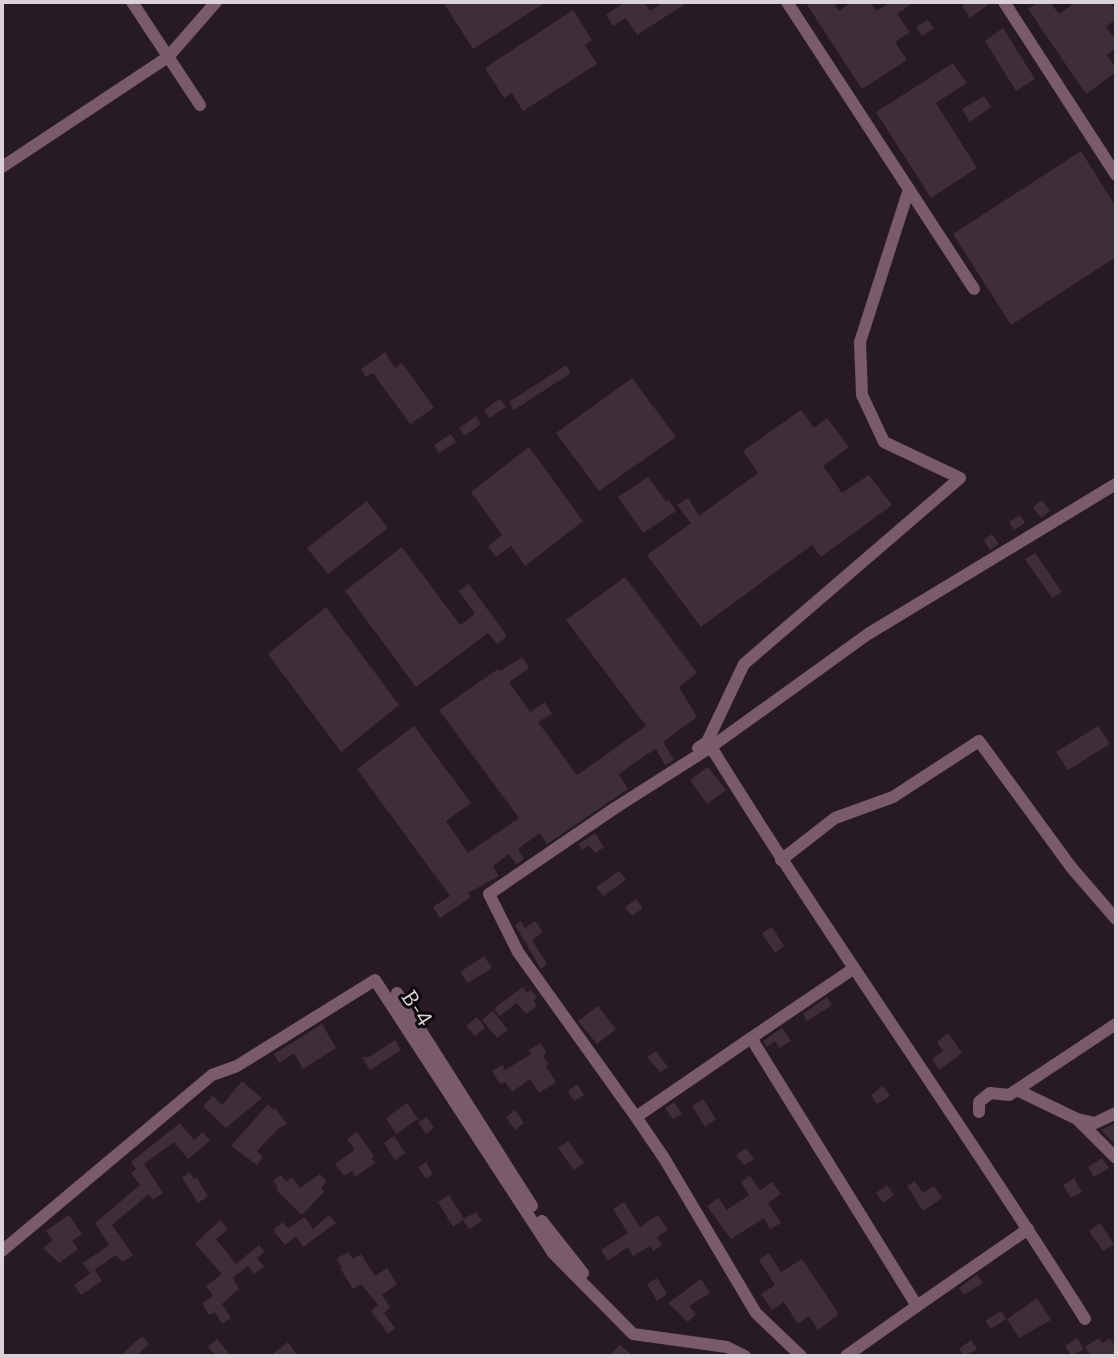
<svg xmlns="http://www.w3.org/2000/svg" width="1118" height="1358" font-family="Bitter,serif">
	<rect width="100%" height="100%" fill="#281a22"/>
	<!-- building -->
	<path fill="#3d2e37" d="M443,2H546L473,49Z
		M625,2H644L650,11L664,2H688L637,35L626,18L613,26L606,15Z
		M812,2H833L839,11L852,2H870L876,11L891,2H914L897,14L910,32L895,42L907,60L862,89L807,5Z
		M967,2H992L970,18L962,6Z
		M1038,2H1050L1059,14L1076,2H1110L1116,10V19L1106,27L1116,40V48L1107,55L1116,68V72L1086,94L1028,9Z
		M573,10L592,40L585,45L597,64L523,111L512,93L504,98L485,68Z
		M928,20L934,28L922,36L916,27Z
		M1003,28L1035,79L1016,91L985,41Z
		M953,63L967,83L936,103L977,168L931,198L876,112Z
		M984,96L991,107L970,122L962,109Z
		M1081,151L1116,207V257L1011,325L953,234Z
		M385,352L395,368L402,363L434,408L410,424L373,373L366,377L361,369Z
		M566,365L571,373L514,410L509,402Z
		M632,378L676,437L599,491L556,433Z
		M500,399L506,407L489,418L484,410Z
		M801,410L814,428L827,418L849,447L823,466L842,493L869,475L892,505L821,557L812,545L701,627L647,555L691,523L677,505L688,498L699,516L758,473L743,451Z
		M476,416L481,424L464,436L459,428Z
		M451,434L456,442L439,453L434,445Z
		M529,447L583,521L525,566L511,546L496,557L488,546L502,535L471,492Z
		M648,477L666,501L669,500L676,511L643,533L618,497Z
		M1042,500L1050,511L1041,518L1033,507Z
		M367,501L388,528L328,574L307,548Z
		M1020,515L1025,523L1014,530L1009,522Z
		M992,534L999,544L990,550L984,540Z
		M402,547L460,625L475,614L459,591L469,584L507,636L497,644L488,633L416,687L345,591Z
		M1035,553L1062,592L1052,598L1025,559Z
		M625,577L697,673L679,687L697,717L663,742L674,760L665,765L656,749L646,755L619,774L628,789L547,844L540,833L518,849L524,859L516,864L509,854L493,866L499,876L468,893L471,897L440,918L433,907L450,896L357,769L414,726L471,803L446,821L468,853L519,818L439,710L498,669L500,671L522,657L529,668L509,682L530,712L545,702L552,714L538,722L577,775L610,752L646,726L566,620Z
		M326,607L399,705L341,752L268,654Z
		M1098,726L1110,744L1068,770L1056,752Z
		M708,767L726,790L707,804L690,780Z
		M595,833L604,847L595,853L589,845L582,850L578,844Z
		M619,871L626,880L603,896L596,887Z
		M636,899L643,908L632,916L625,907Z
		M521,921L525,928L535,921L543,932L532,940L547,964L541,969L515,925Z
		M772,927L784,946L775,953L762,933Z
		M484,956L492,968L468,983L460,972Z
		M523,987L527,993L531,990L537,998L533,1001L537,1006L526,1014L517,1003L499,1016L494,1008Z
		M827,997L832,1005L807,1021L803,1014Z
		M598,1006L616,1029L597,1044L578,1021Z
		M493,1011L508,1030L497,1038L482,1020Z
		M477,1017L485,1028L475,1036L466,1026Z
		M322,1024L336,1048L303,1069L294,1053L279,1063L274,1054Z
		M782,1028L791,1041L779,1048L775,1041L767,1047L763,1041Z
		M948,1033L962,1053L939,1070L932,1059L943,1051L937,1042Z
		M395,1040L401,1050L370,1070L362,1057H369Z
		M540,1043L547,1053L543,1056L549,1064L546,1066L556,1082L539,1093L530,1079L512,1092L505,1082L500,1084L492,1071L502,1065L505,1070L531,1054L529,1050Z
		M656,1051L668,1067L660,1072L647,1057Z
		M242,1081L262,1098L226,1128L203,1106L213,1096L222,1105Z
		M577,1084L584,1095L574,1101L568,1091Z
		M883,1086L890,1096L877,1104L871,1095Z
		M703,1099L716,1119L705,1127L692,1106Z
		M674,1102L682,1114L673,1119L665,1108Z
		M407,1103L418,1119L396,1134L386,1118Z
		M268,1104L273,1109L275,1108L287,1124L278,1129L257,1151L263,1157L257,1165L231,1146Z
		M515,1110L524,1123L515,1130L506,1117Z
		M427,1117L434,1128L426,1134L418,1122Z
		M180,1123L194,1140L203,1132L210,1141L188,1159L174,1142L144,1164L163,1193L153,1200L149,1194L112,1225L133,1255L122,1262L116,1255L90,1273L83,1263L109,1245L95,1223L140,1185L131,1173L136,1169L131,1162Z
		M1116,1123V1145L1101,1130Z
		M357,1132L374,1156L372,1158L375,1163L355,1177L352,1171L344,1176L335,1164L355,1150L347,1139Z
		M394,1136L405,1153L395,1160L384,1143Z
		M568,1141L584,1163L574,1170L558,1148Z
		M746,1148L754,1159L744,1165L736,1155Z
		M1102,1158L1109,1168L1094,1177L1088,1167Z
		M426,1162L433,1174L426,1179L418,1167Z
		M189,1172L194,1179L196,1177L208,1196L198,1203L182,1178Z
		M320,1174L327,1182L321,1187L324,1192L302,1215L276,1190L278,1188L273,1181L281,1175L286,1182L292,1177L300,1188Z
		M750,1176L760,1190L772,1182L781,1194L768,1203L781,1223L770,1229L764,1218L731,1239L707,1206L718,1198L727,1210L749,1195L741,1182Z
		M1074,1178L1082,1192L1071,1198L1063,1185Z
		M915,1181L923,1193L934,1186L942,1198L923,1211L907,1186Z
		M887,1185L894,1195L883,1203L876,1193Z
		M449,1195L464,1219L476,1212L482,1221L469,1229L463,1220L453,1227L438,1202Z
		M624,1202L640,1227L658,1215L668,1230L657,1237L662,1245L653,1251L650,1246L633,1256L628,1247L608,1261L601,1250L628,1233L613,1209Z
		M69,1215L82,1234L72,1241L78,1249L59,1263L43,1248L53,1240L46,1231Z
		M329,1215L336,1223L303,1247L296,1236L285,1245L273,1230L283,1222L288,1228L305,1217L313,1229Z
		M220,1220L228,1229L216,1239L236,1264L259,1245L265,1252L257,1258L264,1267L254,1274L248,1266L233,1278L239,1289L222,1304L231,1318L222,1324L215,1312L209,1315L202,1303L213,1296L206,1286L222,1274L195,1244Z
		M1100,1223L1114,1244L1103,1251L1089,1231Z
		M348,1252L353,1259L361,1254L375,1276L387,1268L397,1284L382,1295L390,1307L384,1313L395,1328L388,1334L371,1311L378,1305L361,1284L353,1289L340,1268L342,1267L336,1259Z
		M769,1253L781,1272L802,1259L839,1314L818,1330L809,1316L798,1324L784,1302L772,1310L761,1294L775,1285L759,1260Z
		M95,1270L102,1281L81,1295L74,1285Z
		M977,1275L983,1283L964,1295L959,1288Z
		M657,1278L667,1294L657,1301L647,1284Z
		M701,1279L710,1293L689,1306L696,1314L688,1322L668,1303Z
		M1037,1298L1051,1320L1019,1338L1007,1319Z
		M1001,1311L1006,1319L991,1329L985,1321Z
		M142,1336L149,1344L136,1356H120Z
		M1077,1338L1084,1349L1071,1356L1065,1346Z
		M1099,1338L1103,1343L1110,1338L1116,1348V1356H1091L1085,1347Z
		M217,1339L231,1356H216L208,1347Z
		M971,1340L977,1349L964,1356L959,1349Z
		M288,1342L298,1356H270Z
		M620,1345L633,1356H609Z"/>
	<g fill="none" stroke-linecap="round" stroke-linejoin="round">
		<!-- minor -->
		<path stroke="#795b6c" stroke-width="12" d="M132,2L200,105
			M787,2L974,289
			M1004,2L1116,175
			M2,167L168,57L216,2
			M711,747C831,941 964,1126 1085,1319
			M698,748L707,742L744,664L960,478L884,442L862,395L860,342L909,189
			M781,860L835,818L893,797L979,741L1071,867L1116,919
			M397,993L532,1206
			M751,1038L853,969
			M1017,1090L1077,1119L1116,1158
			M979,1112V1102L990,1093L1009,1095L1116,1024
			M636,1117L518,952L489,894L615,808L711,747L868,634L1116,484
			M1077,1119L1095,1123L1116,1113
			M542,1221L583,1273
			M2,1251L212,1075L237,1066L375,980L553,1253L633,1334L727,1347L745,1356
			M801,1356L756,1313L664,1158L636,1117L751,1038L917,1306L1028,1229
			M846,1356L917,1306"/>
	</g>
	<g text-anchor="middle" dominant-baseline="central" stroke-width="6" stroke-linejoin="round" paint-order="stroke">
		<!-- street labels -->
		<g font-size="22" fill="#dbd2d7" stroke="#0c070a">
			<text transform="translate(417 1008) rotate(57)">B-4</text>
		</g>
	</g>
	<!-- border -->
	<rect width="1118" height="1358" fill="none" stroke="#dbd2d7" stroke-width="8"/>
</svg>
